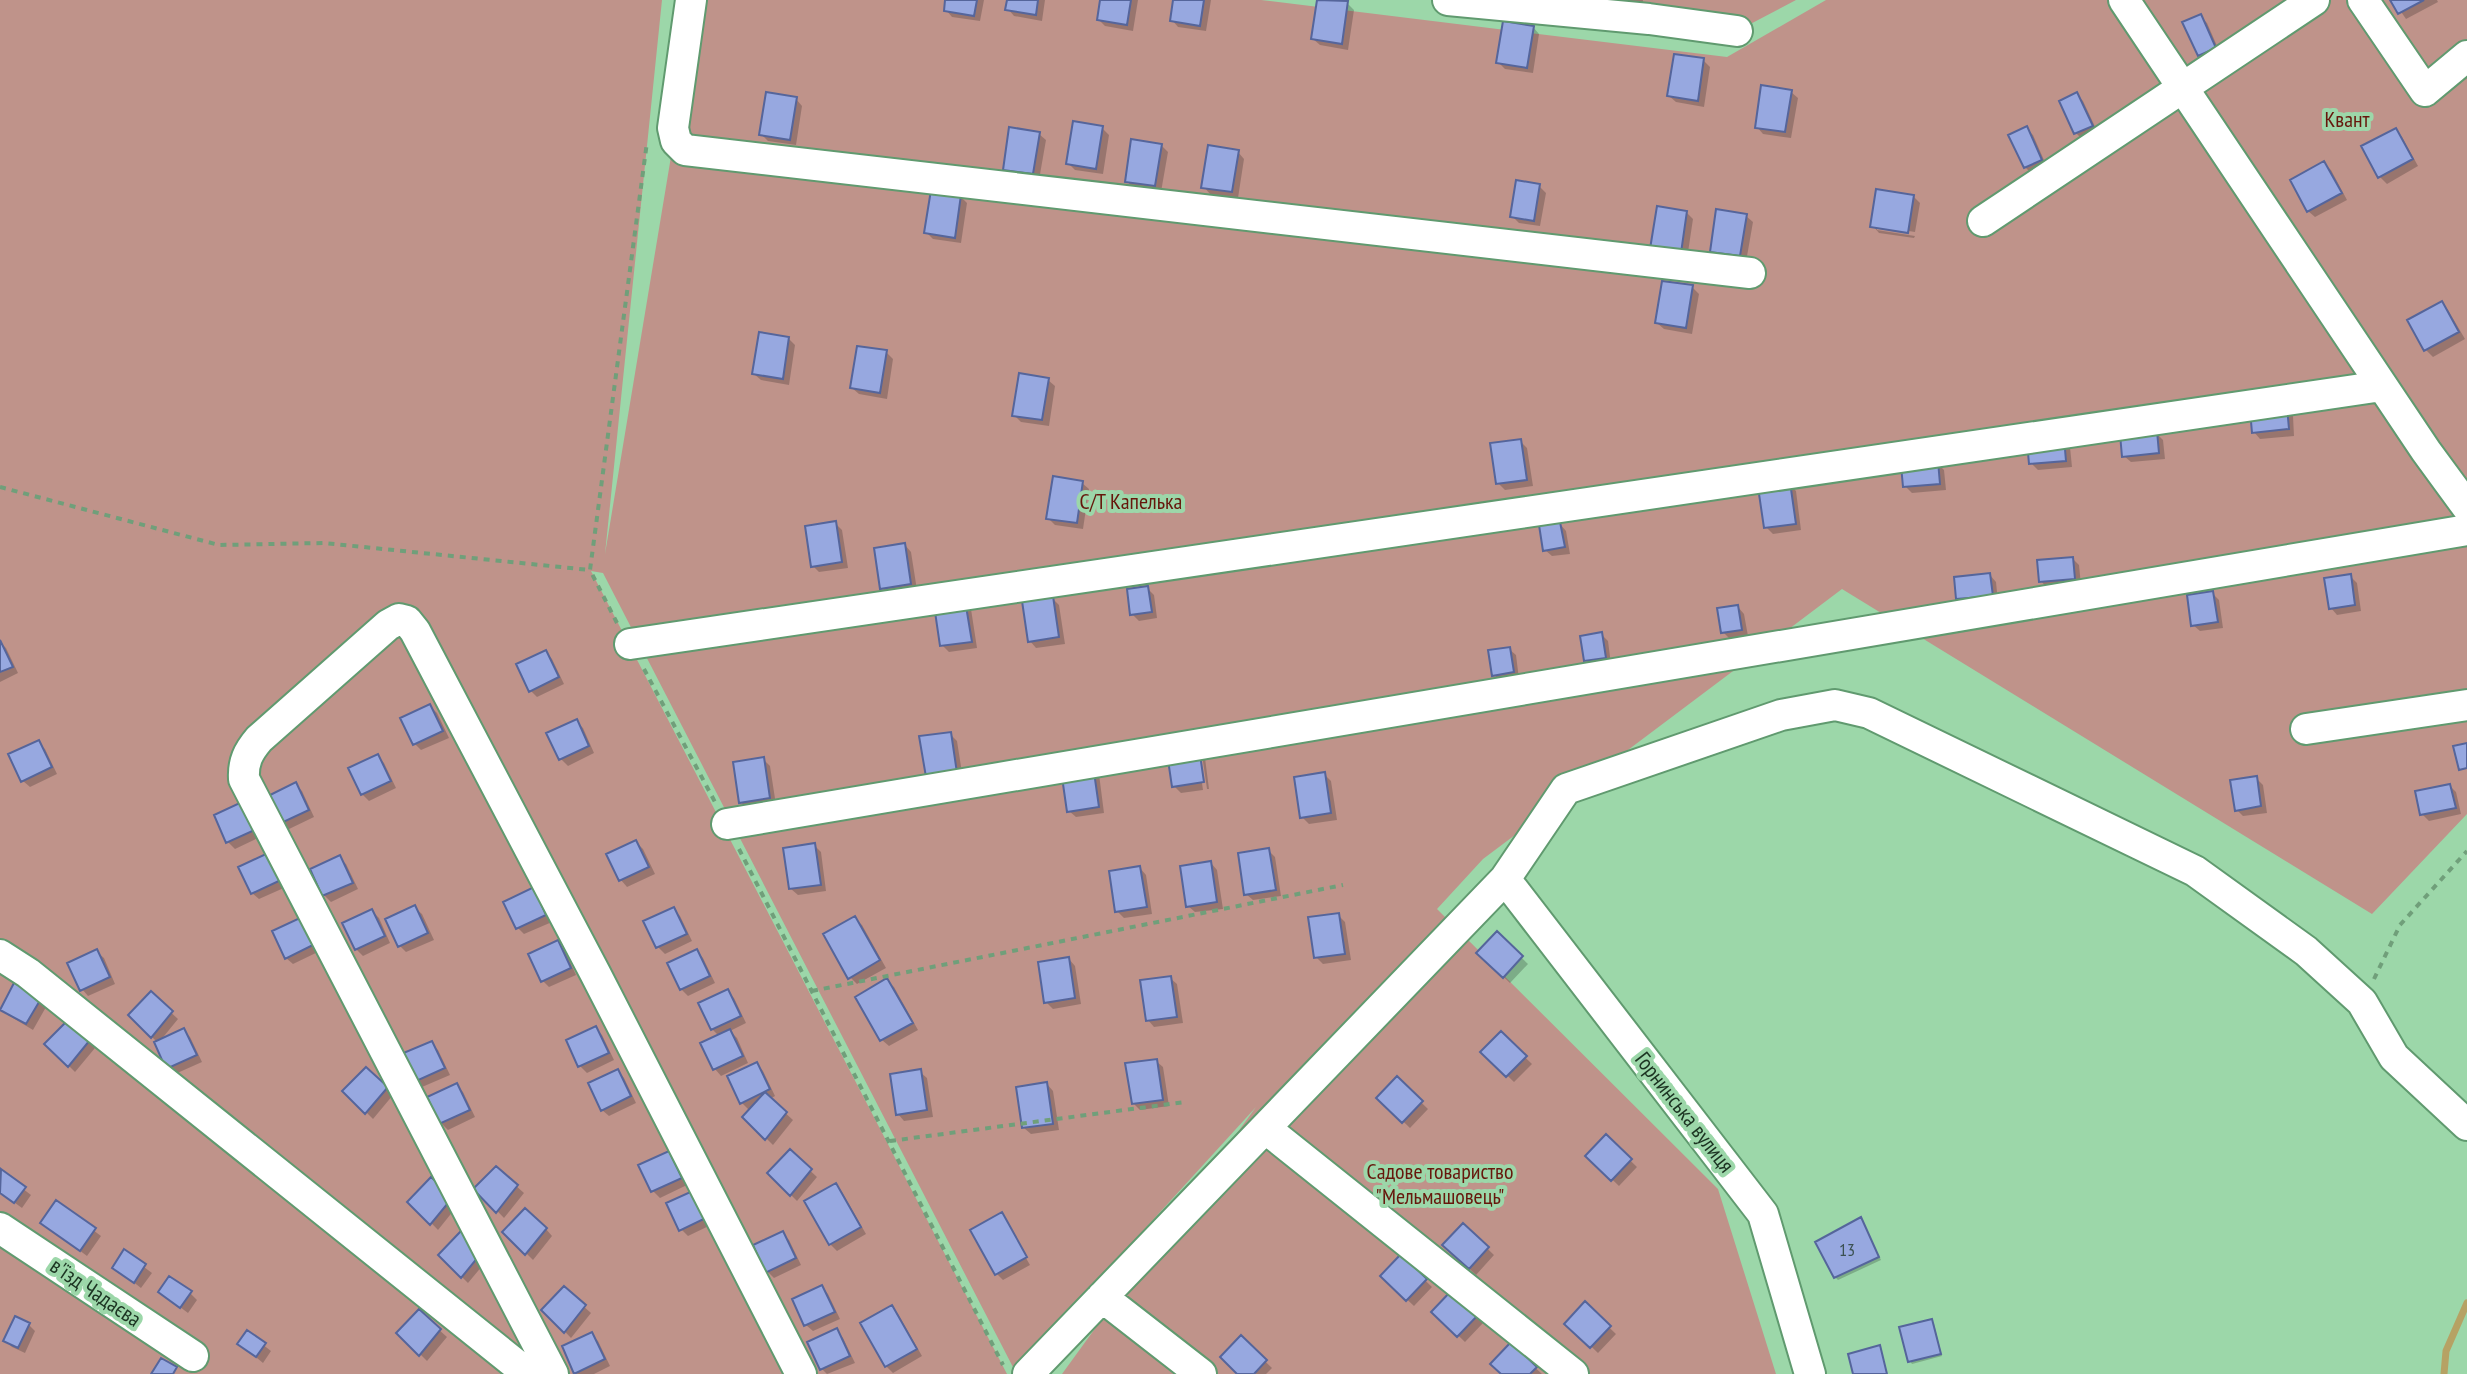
<svg xmlns="http://www.w3.org/2000/svg" width="2467" height="1374" font-family="'PT Sans Narrow',sans-serif">
	<rect width="100%" height="100%" fill="#9cd7a9"/>
	<!-- green -->
	<path fill="#bf938a" d="M0,0H662L605,554L697,0H1261L1727,57L1826,0H2467V814L2372,914L1842,589L1483,859L1437,909L1718,1189L1776,1374H1062L1256,1107L1015,1371L603,573L591,571L1007,1374H0Z
		M1464,0H1796L1737,31Z"/>
	<!-- shadow -->
	<path fill="#0003" d="M947,0H984L980,21L952,17L946,10Z
		M1009,0H1045L1042,21L1014,16L1008,9Z
		M1102,0H1138L1133,31L1105,26L1099,20Z
		M1175,0H1211L1206,31L1178,27L1172,20Z
		M1319,0L1347,3L1354,10L1348,50L1320,45L1313,39Z
		M1607,0H1643L1641,12Z
		M2393,0H2437L2438,2L2406,19Z
		M2200,16L2207,23L2221,55L2206,62L2199,55Z
		M1533,27L1539,34L1533,73L1505,69L1498,62Z
		M1703,60L1710,67L1704,107L1676,102L1669,96Z
		M1791,92L1798,98L1791,138L1763,134L1757,127Z
		M2077,95L2083,101L2098,133L2083,140L2076,133L2062,102Z
		M796,99L802,106L796,145L768,141L761,134Z
		M1102,128L1109,135L1103,174L1075,170L1068,163Z
		M2026,128L2033,135L2047,167L2032,174L2025,167Z
		M2396,130L2402,137L2418,166L2387,184L2380,177L2364,147Z
		M1039,134L1046,140L1039,180L1012,176L1005,169Z
		M1161,145L1168,152L1161,192L1133,188L1127,181Z
		M1238,152L1244,159L1238,198L1210,194L1204,187Z
		M2324,164L2331,170L2347,200L2315,217L2308,211Z
		M1539,186L1546,193L1540,226L1519,223L1512,216Z
		M1913,196L1920,203L1915,232L1877,226V230L1915,236L1914,238L1879,233L1873,226Z
		M961,197L967,203L961,243L933,239L926,232Z
		M1686,212L1693,219L1687,259L1659,255Z
		M1746,216L1753,222L1746,262L1718,258L1712,251Z
		M1692,287L1699,294L1692,334L1664,329L1657,323Z
		M2442,303L2448,310L2465,339L2433,357L2426,350L2410,320Z
		M788,338L795,345L789,385L761,380L754,374Z
		M886,352L893,359L887,399L859,394L852,388Z
		M1048,380L1055,386L1049,426L1021,422L1014,415Z
		M2286,409L2293,416L2294,436L2260,439L2254,432Z
		M2156,433L2163,440L2165,459L2131,462L2124,456Z
		M2063,440L2070,447L2072,467L2038,470L2031,463Z
		M1520,441L1527,448L1533,486L1505,490L1498,483Z
		M1937,463L1944,470L1946,490L1912,493L1905,486Z
		M1082,483L1089,489L1083,529L1055,525L1048,518Z
		M1789,484L1796,491L1801,530L1773,534L1766,527Z
		M835,523L842,530L848,568L819,572L813,566Z
		M1560,524L1566,531L1570,554L1552,556L1545,550Z
		M905,545L911,552L917,590L889,595L882,588Z
		M2073,559L2079,565L2081,585L2047,588L2041,581Z
		M1990,575L1996,582L1998,602L1965,605L1958,598Z
		M2350,576L2357,583L2361,611L2337,615L2331,608Z
		M1147,588L1154,595L1157,618L1139,621L1132,614Z
		M2212,593L2219,600L2223,628L2200,631L2193,625Z
		M1052,598L1059,605L1065,644L1036,648L1030,641Z
		M965,602L971,609L977,648L949,652L942,645Z
		M1738,607L1744,614L1748,636L1730,639L1723,632Z
		M1601,634L1608,641L1611,664L1593,667L1586,660Z
		M0,642L6,648L18,673L0,682Z
		M1509,649L1516,655L1519,679L1501,681L1494,675Z
		M546,652L552,659L564,684L537,697L530,690Z
		M430,706L437,713L449,738L421,750L415,744Z
		M576,721L583,728L594,753L568,766L561,759Z
		M950,734L957,741L963,779L934,783Z
		M38,743L45,749L57,774L30,787L23,781Z
		M1197,744L1204,750L1209,789H1207L1201,748H1197L1203,790L1181,793L1174,786L1169,747Z
		M378,756L384,763L396,788L369,801L362,794Z
		M763,759L770,766L776,805L747,809L741,802Z
		M1064,772L1099,774L1104,813L1076,817L1069,811Z
		M1325,775L1331,781L1337,820L1309,824L1302,817Z
		M2256,778L2263,785L2267,813L2243,816L2237,810Z
		M296,785L302,791L314,817L287,830L280,823Z
		M2450,786L2456,792L2461,814L2429,821L2422,814Z
		M243,804L262,836L235,849L228,842L216,816Z
		M636,842L643,849L655,874L627,887L621,880Z
		M814,845L821,852L826,891L798,895L791,889Z
		M1269,851L1275,857L1281,896L1253,900L1246,894Z
		M339,858L346,864L358,889L331,902L324,895L312,870Z
		M274,862L286,887L259,899L252,893Z
		M1211,863L1217,870L1223,909L1195,912L1188,906Z
		M1140,868L1146,875L1152,914L1124,918L1117,911Z
		M540,896L552,922L524,934L518,928Z
		M415,908L422,914L434,940L406,952L400,946Z
		M673,909L680,916L692,941L665,954L658,947L646,922Z
		M372,911L379,918L390,943L363,956L356,949Z
		M1338,915L1345,922L1351,960L1323,964L1316,957Z
		M302,919L320,951L293,964L286,958Z
		M855,919L862,925L886,968L857,984L850,977Z
		M1497,934L1528,964L1510,983L1479,953Z
		M558,943L564,949L576,975L549,987L543,981Z
		M697,951L703,958L715,983L688,996L681,989Z
		M97,952L104,958L115,984L88,996L82,989Z
		M1069,959L1075,966L1081,1004L1053,1009L1046,1002Z
		M1170,978L1177,984L1183,1023L1154,1027L1148,1020Z
		M18,979L50,1000L33,1030L8,1015L2,1009Z
		M887,981L894,987L918,1030L889,1046L882,1040Z
		M728,992L734,998L746,1023L730,1031L737,1038L748,1063L721,1076L715,1069L719,1036L712,1029Z
		M151,994L178,1019L160,1041L183,1030L190,1037L202,1062L175,1074L168,1068L157,1042L130,1015Z
		M68,1023L95,1048L75,1072L47,1044Z
		M595,1028L602,1035L614,1060L587,1073L580,1066L568,1041Z
		M1501,1034L1532,1064L1514,1082L1483,1052Z
		M431,1043L438,1050L450,1075L422,1087L416,1081Z
		M1156,1061L1163,1067L1169,1106L1140,1110L1133,1103Z
		M757,1064L763,1071L775,1096L770,1099L793,1120L773,1145L745,1117L750,1111L742,1103Z
		M618,1071L624,1078L636,1103L609,1116L602,1110Z
		M920,1072L927,1078L933,1117L904,1121L898,1114Z
		M1397,1079L1428,1109L1410,1128L1379,1098Z
		M1047,1084L1053,1091L1059,1130L1031,1134L1024,1128Z
		M456,1085L463,1092L475,1117L448,1130L441,1123L429,1098Z
		M387,1088L393,1095L373,1119L345,1091Z
		M1606,1137L1637,1167L1619,1186L1588,1156Z
		M790,1152L817,1177L797,1201L769,1173Z
		M668,1153L675,1160L687,1185L660,1198L653,1191L641,1166Z
		M496,1168L524,1193L504,1218L476,1189Z
		M1,1172L31,1195L22,1208L0,1192Z
		M431,1180L458,1205L438,1230L410,1201Z
		M836,1185L842,1192L866,1234L837,1251L830,1244Z
		M703,1198L715,1223L688,1236L681,1229Z
		M57,1203L101,1236L87,1256L43,1223Z
		M1002,1215L1007,1220H1004L1030,1265L1003,1280L997,1274Z
		M1861,1219L1881,1260L1838,1280L1835,1277Z
		M1463,1225L1494,1255L1476,1275L1445,1245Z
		M546,1229L552,1236L533,1260L505,1232Z
		M782,1233L789,1240L801,1265L774,1278L767,1271Z
		M124,1252L152,1273L141,1288L114,1267Z
		M440,1255L488,1259L468,1283Z
		M1401,1257L1432,1287L1414,1306L1382,1276Z
		M822,1287L828,1294L840,1319L813,1331L806,1325Z
		M564,1289L591,1313L571,1338L544,1310Z
		M160,1292L190,1293L197,1300L188,1313Z
		M1452,1293L1483,1323L1465,1342L1434,1312Z
		M1585,1304L1616,1334L1598,1353L1567,1323Z
		M892,1307L898,1314L922,1356L893,1373L886,1366Z
		M419,1312L447,1337L427,1361L399,1333Z
		M1931,1321L1934,1324L1942,1356L1912,1364L1910,1361Z
		M29,1325L35,1331L25,1353L12,1347L6,1341Z
		M837,1331L843,1338L855,1363L827,1374L822,1369Z
		M248,1333L271,1351L263,1363L240,1344Z
		M591,1334L598,1341L610,1366L594,1374H578L576,1373Z
		M1241,1338L1272,1368L1266,1374H1240Z
		M1511,1345L1542,1374H1503Z"/>
	<g fill="none" stroke-linecap="round" stroke-linejoin="round">
		<!-- stream -->
		<path stroke="#b6a264" stroke-width="7" d="M2444,1374L2446,1351L2467,1303"/>
	</g>
	<!-- building -->
	<path fill="#97a8e0" stroke="#55659b" stroke-width="2" d="M945,0H977L974,16L944,11Z
		M1007,0H1038L1036,15L1005,10Z
		M1100,0H1131L1127,25L1097,20Z
		M1173,0H1204L1200,26L1170,21Z
		M1317,0L1348,1L1342,44L1311,39Z
		M2390,0H2424L2398,14Z
		M2201,14L2216,48L2198,56L2182,22Z
		M1503,21L1534,26L1527,68L1496,63Z
		M1674,54L1704,58L1698,101L1667,96Z
		M1761,85L1792,90L1785,132L1755,128Z
		M766,92L797,97L790,140L759,135Z
		M2077,92L2093,126L2074,134L2059,101Z
		M1073,121L1103,126L1096,169L1066,164Z
		M2027,126L2042,160L2024,168L2008,135Z
		M1009,127L1040,132L1033,174L1003,170Z
		M2396,128L2413,159L2378,178L2361,146Z
		M1131,139L1162,144L1155,186L1125,182Z
		M1208,145L1239,150L1232,192L1201,188Z
		M2324,161L2342,193L2307,212L2290,180Z
		M1516,180L1540,184L1534,221L1510,217Z
		M1876,189L1914,195L1908,233L1870,227Z
		M931,190L961,195L955,238L924,233Z
		M1657,206L1687,211L1681,253L1650,249Z
		M1716,209L1747,214L1740,256L1710,252Z
		M1662,281L1693,285L1686,328L1655,323Z
		M2442,301L2459,332L2424,351L2407,320Z
		M759,332L789,337L783,379L752,374Z
		M857,346L887,350L880,393L850,388Z
		M1019,373L1049,378L1042,420L1012,416Z
		M2287,407L2289,429L2252,433L2250,410Z
		M2157,431L2159,453L2122,457L2120,434Z
		M2064,438L2066,461L2029,464L2027,442Z
		M1521,439L1527,480L1496,484L1490,443Z
		M1938,461L1940,484L1903,487L1901,465Z
		M1053,476L1083,481L1077,523L1046,519Z
		M1790,482L1796,524L1764,528L1758,487Z
		M836,521L842,562L811,567L805,526Z
		M1560,522L1565,547L1543,551L1539,525Z
		M905,543L911,584L880,589L874,548Z
		M2073,557L2075,579L2039,582L2037,560Z
		M1990,573L1993,596L1956,599L1954,577Z
		M2351,574L2355,605L2329,609L2324,578Z
		M1148,586L1152,612L1130,615L1127,589Z
		M2213,591L2218,622L2191,626L2187,595Z
		M1053,596L1059,637L1028,642L1022,601Z
		M965,600L972,642L940,646L934,605Z
		M1738,605L1742,630L1721,633L1717,608Z
		M1602,632L1606,658L1584,661L1580,636Z
		M0,640L13,667L0,672Z
		M1510,647L1514,672L1492,676L1488,650Z
		M546,650L559,677L529,692L516,664Z
		M430,704L443,731L413,745L400,718Z
		M577,719L589,746L559,760L546,733Z
		M951,732L957,773L926,777L919,736Z
		M39,740L52,767L21,782L8,754Z
		M1198,741L1204,782L1172,787L1166,746Z
		M2467,743V768L2459,770L2453,746Z
		M378,754L391,781L361,795L348,768Z
		M764,757L770,798L739,803L733,762Z
		M1093,765L1099,807L1067,812L1061,770Z
		M1325,772L1331,813L1300,818L1294,777Z
		M2257,776L2261,806L2235,811L2230,780Z
		M296,782L309,810L279,824L266,797Z
		M2450,784L2456,808L2420,815L2415,791Z
		M244,801L257,829L226,843L214,815Z
		M636,840L649,867L619,881L606,854Z
		M815,843L821,885L789,889L783,848Z
		M1269,848L1276,890L1244,895L1238,853Z
		M268,853L281,880L251,894L238,867Z
		M340,855L353,883L322,896L310,869Z
		M1211,861L1217,902L1186,907L1180,866Z
		M1140,866L1147,907L1115,912L1109,871Z
		M534,887L546,915L516,929L503,902Z
		M415,905L428,933L398,947L385,919Z
		M674,907L687,934L656,948L643,921Z
		M372,909L385,936L355,950L342,923Z
		M1339,913L1345,954L1314,958L1308,917Z
		M855,916L880,960L848,979L823,934Z
		M302,917L315,944L285,959L272,931Z
		M1497,931L1523,956L1503,978L1476,953Z
		M558,940L571,968L541,982L528,954Z
		M97,949L110,977L80,991L67,963Z
		M697,949L710,976L680,990L667,963Z
		M1069,957L1075,998L1044,1003L1038,962Z
		M1171,976L1177,1017L1146,1021L1140,980Z
		M17,977L45,992L26,1024L0,1010Z
		M887,978L913,1023L880,1041L855,997Z
		M728,989L741,1016L711,1030L698,1003Z
		M151,991L173,1011L151,1038L128,1015Z
		M68,1020L90,1040L68,1067L44,1044Z
		M596,1026L609,1053L578,1067L566,1040Z
		M184,1028L197,1055L166,1069L154,1042Z
		M730,1029L743,1056L713,1070L700,1043Z
		M1501,1031L1527,1056L1506,1077L1480,1052Z
		M432,1041L445,1068L414,1082L401,1054Z
		M1157,1059L1163,1100L1132,1104L1125,1063Z
		M757,1062L770,1089L740,1104L727,1076Z
		M366,1067L388,1087L365,1114L342,1091Z
		M618,1069L631,1096L601,1111L588,1083Z
		M921,1069L927,1110L896,1115L890,1074Z
		M1397,1076L1423,1101L1402,1123L1376,1098Z
		M1047,1082L1053,1124L1022,1128L1016,1087Z
		M457,1083L470,1110L439,1124L427,1097Z
		M765,1092L787,1112L765,1140L742,1117Z
		M1606,1134L1632,1159L1611,1181L1585,1156Z
		M790,1149L812,1169L790,1196L767,1173Z
		M669,1151L682,1178L651,1192L638,1165Z
		M496,1166L518,1185L496,1213L473,1189Z
		M1,1169L26,1187L14,1203L0,1193Z
		M431,1177L453,1197L430,1225L407,1202Z
		M836,1183L861,1227L829,1245L804,1201Z
		M697,1189L710,1216L679,1231L666,1203Z
		M56,1200L96,1228L80,1251L40,1223Z
		M525,1208L547,1228L525,1255L502,1232Z
		M1002,1212L1027,1257L995,1275L970,1230Z
		M1861,1217L1879,1257L1834,1278L1815,1242Z
		M1463,1223L1489,1247L1469,1269L1442,1245Z
		M461,1231L483,1251L461,1278L438,1255Z
		M783,1231L796,1258L765,1273L753,1245Z
		M124,1249L146,1264L134,1283L112,1268Z
		M1401,1254L1427,1279L1406,1301L1380,1276Z
		M169,1276L192,1291L180,1308L158,1292Z
		M822,1285L835,1312L804,1326L792,1299Z
		M564,1286L586,1305L564,1333L541,1310Z
		M1452,1290L1478,1315L1457,1337L1431,1312Z
		M1585,1301L1611,1326L1590,1348L1564,1324Z
		M892,1305L917,1349L885,1367L860,1323Z
		M419,1309L441,1329L419,1356L396,1333Z
		M15,1316L30,1323L18,1348L3,1341Z
		M1932,1319L1941,1354L1908,1362L1899,1327Z
		M837,1328L850,1356L820,1370L807,1342Z
		M247,1330L266,1343L256,1357L237,1344Z
		M592,1332L605,1359L574,1374L562,1346Z
		M1241,1335L1267,1360L1254,1374H1237L1220,1357Z
		M1511,1342L1537,1367L1530,1374H1501L1490,1364Z
		M1880,1345L1887,1374H1853L1848,1354Z
		M161,1358L177,1367L173,1374H151Z"/>
	<g fill="none" stroke-linecap="round" stroke-linejoin="round">
		<defs>
			<path id="minor" d="M691,0L673,128L676,141L685,150L1750,273
				M1448,0L1649,19L1737,31
				M2124,0L2426,451L2467,507
				M2363,0L2425,91L2467,56
				M1983,221L2314,0
				M630,644L2382,386
				M2306,729L2467,705
				M727,824L2467,530
				M1505,879L1763,1214L1810,1374
				M0,955L28,973L528,1374
				M1265,1128L1573,1374
				M0,1228L193,1356
				M1102,1297L1201,1374
				M553,1374L244,779C243,762 248,752 259,739L388,625L399,619L407,621L415,631L595,973L801,1374
				M1028,1374L1505,879L1566,789L1781,715L1835,705L1869,713L2195,871L2306,951L2362,1002L2394,1057L2467,1125"/>
		</defs>
		<!-- minor casing -->
		<use href="#minor" stroke="#609a6f" stroke-width="34"/>
		<!-- path -->
		<path stroke="#709f7a" stroke-width="4" stroke-dasharray="6 6" stroke-linecap="butt" d="M0,487L219,545L324,543L590,570
			M617,623L590,570L647,142
			M644,669L715,802
			M739,849L1003,1365
			M2374,979L2400,925L2467,851
			M812,991L1343,885
			M890,1141L1185,1102"/>
		<!-- minor -->
		<use href="#minor" stroke="#fff" stroke-width="30"/>
	</g>
	<g text-anchor="middle" dominant-baseline="central" stroke-width="8" stroke-linejoin="round" paint-order="stroke">
		<!-- number labels -->
		<g font-size="18" fill="#3b5152">
			<text x="1847" y="1249">13</text>
		</g>
		<!-- park labels -->
		<g font-size="22" fill="#66170c" stroke="#9cd7a9">
			<text x="2347" y="119">Квант</text>
			<text x="1131" y="501">С/Т Капелька</text>
			<text x="1440" y="1171">Садове товариство<tspan x="1440" dy="25">"Мельмашовець"</tspan></text>
		</g>
		<!-- street labels -->
		<g font-size="22" fill="#1c3422" stroke="#9cd7a9">
			<text transform="translate(1685 1112) rotate(52)">Горнинська вулиця</text>
			<text transform="translate(96 1292) rotate(34)">в'їзд Чадаєва</text>
		</g>
	</g>
</svg>
